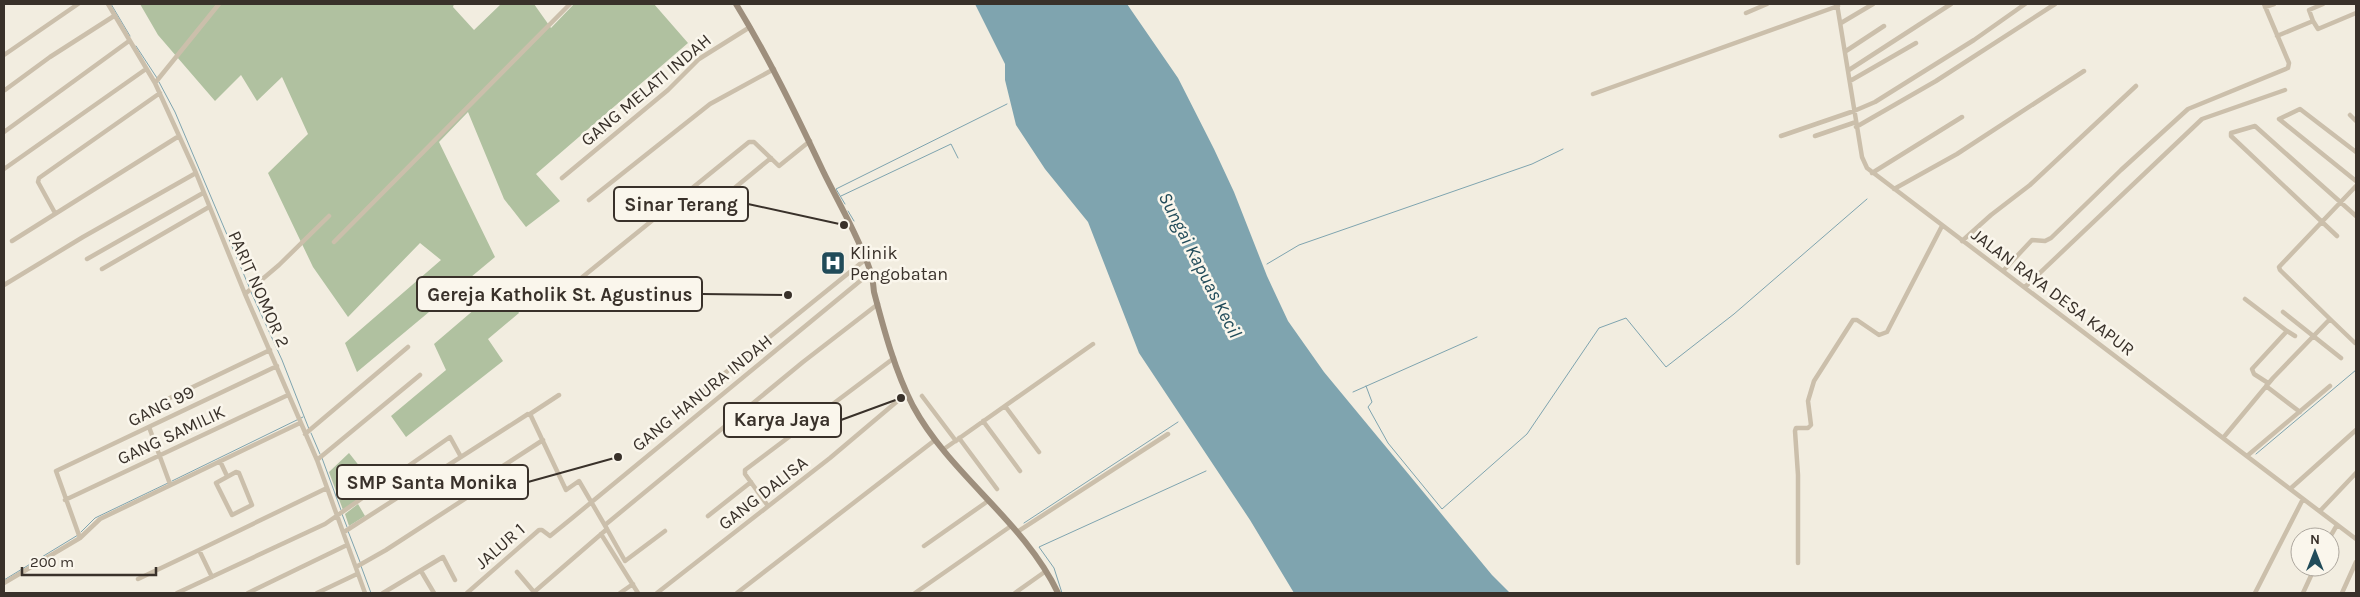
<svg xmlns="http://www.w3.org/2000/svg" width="2360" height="597" font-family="Karla,sans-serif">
	<rect width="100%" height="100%" fill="#f2ede0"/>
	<!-- green -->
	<path fill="#b0c1a0" d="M140,4H454L453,7L474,30L501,4H534L551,28L574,4H654L688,43L536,174L560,201L526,227L504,199L468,112L439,142L495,257L357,372L345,343L441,260L420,243L348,317L313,267L268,173L308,134L282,77L257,101L241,75L215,101L158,35Z
		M503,285L519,313L488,339L503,361L406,437L391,416L446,370L434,344Z
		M349,453L376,487L343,510L329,472Z
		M358,504L365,516L349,526L345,514Z"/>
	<!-- water -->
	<path fill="#7fa4af" d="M975,4H1127L1178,78L1214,149L1234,192L1267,276L1288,321L1324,372L1492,575L1510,593H1294L1250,520L1139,353L1088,222L1045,169L1016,125L1005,80V64Z"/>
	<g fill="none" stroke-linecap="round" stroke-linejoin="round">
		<!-- stream -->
		<path stroke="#7fa4af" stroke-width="1" d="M111,4L130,36
			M136,46L157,78
			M159,82L175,112L250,289
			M841,196L951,144L958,158
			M845,204L836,189L1007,104
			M848,211L854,221
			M1267,264L1299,245L1532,164L1563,149
			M251,292L282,360L309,429
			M1366,386L1372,402L1368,407L1388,443L1442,509L1527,434L1599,328L1626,318L1666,367L1734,314L1867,199
			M1353,392L1477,337
			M311,433L320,454
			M2256,454L2356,370
			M322,458L341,510
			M172,481L303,417
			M342,514L347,527
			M1024,523L1178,422
			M348,531L360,562
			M81,532L95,518L168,483
			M361,566L371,593
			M4,580L78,535
			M1062,593L1054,568L1039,547L1206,471"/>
		<!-- street -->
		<path stroke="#cbbfab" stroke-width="4.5" d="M108,4L155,83L196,173L245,294L317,460L365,593
			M1837,4L1862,157L1867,168L2356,539
			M2265,7L2274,4
			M1746,13L1767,4
			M2313,21L2318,29L2356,13
			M1841,23L1873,4
			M2277,36L2313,21L2309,10L2323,4
			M1846,51L1884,26
			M4,55L78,4
			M1849,70L1951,4
			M1850,81L1916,43
			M155,83L219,4
			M5,90L50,57L114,16
			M1593,94L1838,6
			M2350,115L2356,121
			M1856,127L1936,81L2055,4
			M4,132L129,41
			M1781,136L1854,111L1875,102L1974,40L2025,4
			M1815,136L1856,122
			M2356,152L2300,109L2279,119L2356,181
			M4,169L146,69
			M1872,173L1962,117
			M562,178L668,90L699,59L750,27
			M1894,189L1957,154L2084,71
			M726,195L771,158
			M589,200L710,104L774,69
			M55,213L38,182L39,178L160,93
			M2337,236L2231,136V133L2255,126L2356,216
			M12,241L179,136
			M1962,241L1991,215L2030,185L2136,86
			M334,242L570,4
			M87,259L203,193
			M102,269L209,207
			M2003,271L2032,240L2045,241L2051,238L2121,170L2188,109L2288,68L2289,63L2264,4
			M580,279L749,142H754L779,166L810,141
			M4,285L83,237L196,173
			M2025,287L2202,119L2285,90
			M245,294L279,265L329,216
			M2245,299L2287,331L2252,369L2254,374L2268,383
			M2283,312L2341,358
			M2330,319L2355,343
			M2287,331L2295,336
			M2266,386L2300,412
			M704,390L866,259
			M922,396L956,441
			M1005,406L1039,452
			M151,407L270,350
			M530,414L559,395
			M983,421L1020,471
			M149,427L170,484
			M305,434L408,347
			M959,438L997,489
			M2223,438L2273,378L2330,319L2280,270L2279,267L2356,186
			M944,449L1093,344
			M2247,456L2330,386
			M317,460L420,375
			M220,461L227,476
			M236,472L239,473L252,505L232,515L216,483Z
			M2290,489L2356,430
			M65,500L288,395
			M768,506L745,474V470L894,358
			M2320,511L2356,473
			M708,516L751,482
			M605,525L803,362L878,304
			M344,532L528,414L531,416L566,490L579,481L607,529
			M1017,532L1168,434
			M601,534L638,593
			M2330,537L2337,525
			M80,538L56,471L277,366
			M924,546L988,501
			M199,550L327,488
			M1798,563V475L1795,431L1796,428H1808L1811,425L1808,401L1814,381L1853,320H1857L1879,335L1887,332L1942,226
			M356,567L386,550L497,478L503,466L543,440
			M421,571L434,593
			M517,572L534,592
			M138,579L199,550L212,577
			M4,583L80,538L100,519L300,423
			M177,593L325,524L450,437L461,457
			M248,593L347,545
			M317,593L357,574
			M383,593L443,557L455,580
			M467,593L539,530H542L550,536L571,519L871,272
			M533,593L607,529L625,561L665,531
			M620,593L633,584
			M657,593L830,458L907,393
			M737,593L935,440
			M915,593L1011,526
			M1015,593L1046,571
			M2255,593L2303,499
			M2303,593L2315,567
			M2342,593L2356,562"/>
		<!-- secondary -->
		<path stroke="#9e8f7d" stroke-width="6" d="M736,4C769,58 796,114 823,171C839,204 858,235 870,270C873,277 873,284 874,292C884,330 895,371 913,406C951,476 1024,521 1058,593"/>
	</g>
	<!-- icons -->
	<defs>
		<symbol id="hospital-square" viewBox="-11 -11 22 22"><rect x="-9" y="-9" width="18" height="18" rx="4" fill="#214b59" stroke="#faf6ec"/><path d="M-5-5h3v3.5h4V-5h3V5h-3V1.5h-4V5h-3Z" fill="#fff"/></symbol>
	</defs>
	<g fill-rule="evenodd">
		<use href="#hospital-square" x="819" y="249" width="28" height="28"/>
	</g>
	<g text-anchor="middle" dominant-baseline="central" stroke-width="5" stroke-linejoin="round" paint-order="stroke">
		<!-- street labels -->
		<g font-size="18" fill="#39312a" stroke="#faf6ec">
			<text transform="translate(646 90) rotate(-40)">GANG MELATI INDAH</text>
			<text transform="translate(259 289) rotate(66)">PARIT NOMOR 2</text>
			<text transform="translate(2053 292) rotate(37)">JALAN RAYA DESA KAPUR</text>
			<text transform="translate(702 393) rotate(-39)">GANG HANURA INDAH</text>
			<text transform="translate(161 406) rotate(-26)">GANG 99</text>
			<text transform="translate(171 435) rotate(-25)">GANG SAMILIK</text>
			<text transform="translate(763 493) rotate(-38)">GANG DALISA</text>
			<text transform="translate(500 546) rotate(-41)">JALUR 1</text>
		</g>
		<!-- poi labels -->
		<g font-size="18" fill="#39312a" stroke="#faf6ec" text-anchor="start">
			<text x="850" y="253">Klinik<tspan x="850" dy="21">Pengobatan</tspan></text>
		</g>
		<!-- water labels -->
		<g font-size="19" font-style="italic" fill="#214b59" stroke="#faf6ec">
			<text transform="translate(1200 265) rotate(63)">Sungai Kapuas Kecil</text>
		</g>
	</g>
	<!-- callouts -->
	<path fill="none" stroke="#39312a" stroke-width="2" d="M844 225L748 204M788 295L702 294M901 398L841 420M618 457L528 482"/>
	<g fill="#39312a" stroke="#faf6ec" stroke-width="2">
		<circle cx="844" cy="225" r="5"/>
		<circle cx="788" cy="295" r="5"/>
		<circle cx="901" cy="398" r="5"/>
		<circle cx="618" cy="457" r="5"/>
	</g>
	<g fill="#faf6ec" stroke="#39312a" stroke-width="2">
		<rect x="614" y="187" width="134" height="34" rx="5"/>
		<rect x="417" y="277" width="285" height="34" rx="5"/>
		<rect x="724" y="403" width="117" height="34" rx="5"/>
		<rect x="337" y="465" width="191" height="34" rx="5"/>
	</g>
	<g font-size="19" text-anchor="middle" font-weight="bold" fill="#39312a">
		<text x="681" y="211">Sinar Terang</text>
		<text x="560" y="301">Gereja Katholik St. Agustinus</text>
		<text x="782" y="426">Karya Jaya</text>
		<text x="432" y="489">SMP Santa Monika</text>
	</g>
	<!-- border -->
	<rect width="2360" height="597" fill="none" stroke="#39312a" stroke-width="10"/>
	<!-- north arrow -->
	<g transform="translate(2315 552)"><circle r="24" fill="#faf6ec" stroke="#ada79e"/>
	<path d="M0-4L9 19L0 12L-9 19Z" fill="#214b59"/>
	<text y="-8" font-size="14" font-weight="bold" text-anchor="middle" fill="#39312a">N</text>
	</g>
	<!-- scale -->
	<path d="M22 567v8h134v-8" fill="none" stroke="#39312a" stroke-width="2.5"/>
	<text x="30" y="567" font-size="15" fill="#39312a" stroke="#faf6ec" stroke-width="4" paint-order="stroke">200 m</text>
</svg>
